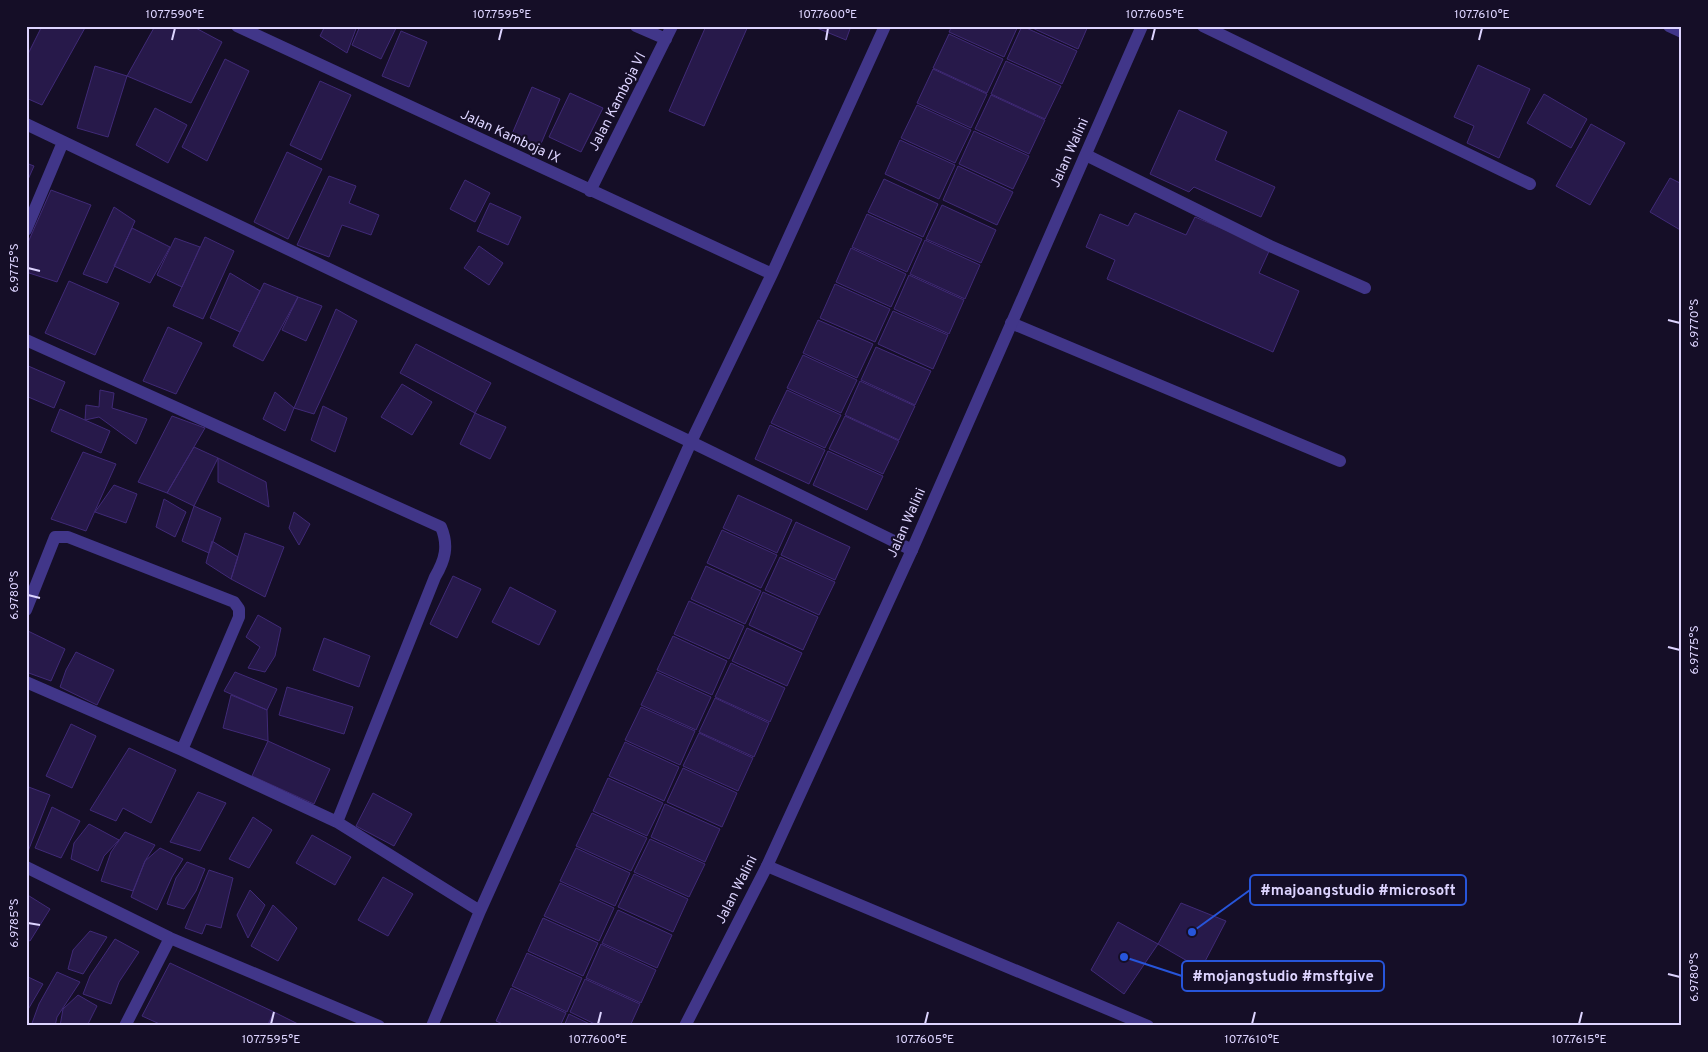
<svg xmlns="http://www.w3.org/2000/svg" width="1708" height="1052" font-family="Overpass,sans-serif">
	<rect width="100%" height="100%" fill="#150e27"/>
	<!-- building -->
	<path fill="#27194a" stroke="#402a77" d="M42,26H86L42,105L26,98V58Z
		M155,26H192L222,42L191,103L127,76Z
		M325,26H357L347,53L320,36Z
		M360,26H397L381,59L352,45Z
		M706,26H748L704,126L669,111Z
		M812,26H851L846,40Z
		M952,26H1018L1004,57L949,32Z
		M1022,26L1077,51L1062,84L1007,59Z
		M1028,26H1088L1078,49Z
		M401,31L427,42L409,87L382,76Z
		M949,34L1003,59L987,93L933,68Z
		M225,59L249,71L207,161L182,147Z
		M1006,61L1061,86L1045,119L991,94Z
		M1478,65L1530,89L1499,158L1467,143L1474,126L1454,117Z
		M95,66L127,76L108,137L77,128Z
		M933,69L987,94L971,128L917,103Z
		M320,81L351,95L321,160L290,145Z
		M532,87L560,99L540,146L512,134Z
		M570,93L603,108L581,152L549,137Z
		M1544,94L1587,119L1571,148L1527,123Z
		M991,95L1045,120L1029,154L975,129Z
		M917,105L971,130L955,163L901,138Z
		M155,108L187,125L168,163L136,145Z
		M1179,110L1227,132L1215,160L1275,187L1261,217L1194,187L1189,192L1150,174Z
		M1591,124L1625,143L1590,205L1556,186Z
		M974,131L1029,156L1013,189L959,164Z
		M900,140L955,165L939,199L885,174Z
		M287,152L322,169L288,239L254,222Z
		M26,163L34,166L26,184Z
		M958,166L1013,192L997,225L943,200Z
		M329,176L356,186L349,203L379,215L371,235L342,225L329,257L297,245Z
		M1670,178L1682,184V231L1650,212Z
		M884,179L938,204L923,237L868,212Z
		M465,180L490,193L475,222L450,209Z
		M51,190L91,205L57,282L26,272V247Z
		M490,203L521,217L508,245L477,231Z
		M942,205L996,230L981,263L926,239Z
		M114,207L135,221L107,283L83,274Z
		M1135,213L1186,235L1195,217L1270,249L1259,273L1299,291L1273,352L1107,279L1115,260L1086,247L1100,214L1128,226Z
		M867,214L922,239L907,272L852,247Z
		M132,228L170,247L150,283L114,266Z
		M205,237L234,251L203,319L173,306Z
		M175,238L200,247L182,287L157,275Z
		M925,240L980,265L965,299L910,274Z
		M479,246L503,263L489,285L464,268Z
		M851,248L906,274L891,307L836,282Z
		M230,273L260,291L240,332L210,318Z
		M909,275L964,300L949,334L894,309Z
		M69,281L119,303L95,355L45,333Z
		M264,283L298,297L263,361L233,346Z
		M835,284L890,309L875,342L820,318Z
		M298,297L322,306L306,341L282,330Z
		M336,309L357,321L314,414L294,408Z
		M893,311L948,335L933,369L878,344Z
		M818,320L873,344L857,378L803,353Z
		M168,327L202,343L176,394L143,381Z
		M416,344L491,383L475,413L400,373Z
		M876,347L931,371L915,405L861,380Z
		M803,355L857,380L841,413L787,388Z
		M26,365L65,382L54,408L26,396Z
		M860,381L915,406L899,440L845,415Z
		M402,384L432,402L412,435L381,417Z
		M100,390L114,393L112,408L147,419L136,444L99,417L85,420L86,405L99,407Z
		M787,390L841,415L825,448L771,423Z
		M275,392L294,408L285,431L263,419Z
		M323,406L347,418L335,452L311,440Z
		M60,409L110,431L101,453L51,431Z
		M475,413L506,427L490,459L460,444Z
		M172,416L205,428L167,493L138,482Z
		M845,416L899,441L883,474L829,449Z
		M770,425L825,450L809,484L755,459Z
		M194,447L218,458L194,506L167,493Z
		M828,451L883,476L867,510L813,485Z
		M83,452L116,464L86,531L51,519Z
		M218,458L266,482L269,507L218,482Z
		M114,485L137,494L126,523L95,512Z
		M738,495L792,520L777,553L723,528Z
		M164,499L186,512L175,537L156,527Z
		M194,506L221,518L209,553L182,541Z
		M294,512L310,524L299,545L289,528Z
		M796,522L850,547L835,580L781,555Z
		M722,530L777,555L761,588L707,563Z
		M245,533L284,547L265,597L231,579Z
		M212,541L238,557L231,579L206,563Z
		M780,557L835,582L819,615L765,590Z
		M706,566L761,591L745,624L691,599Z
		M453,576L481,589L457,638L430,624Z
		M510,587L556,611L539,645L492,622Z
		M763,592L818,617L803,650L749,625Z
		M689,601L744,626L729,659L674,634Z
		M258,615L281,628L275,656L265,672L248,668L260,647L246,637Z
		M747,628L802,653L787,686L732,661Z
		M28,631L65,649L51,681L26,672V636Z
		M673,636L727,661L712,695L657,670Z
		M324,638L370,656L359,687L313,670Z
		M76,652L114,670L97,705L60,687L66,670Z
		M731,663L785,688L770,722L715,697Z
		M235,672L277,689L267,710L224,691Z
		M657,672L711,697L696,730L641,705Z
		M287,687L353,707L344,734L279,715Z
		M231,695L267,710L268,741L223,728Z
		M715,698L769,723L754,757L699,732Z
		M641,707L695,731L680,765L625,740Z
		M71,724L96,736L72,788L46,776Z
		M699,733L753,758L738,791L683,766Z
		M268,741L330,769L314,804L252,776Z
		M625,742L679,767L664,801L609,776Z
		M129,748L176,770L151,823L123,808L116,821L90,810Z
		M683,768L737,793L722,827L667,802Z
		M608,778L663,803L647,836L593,811Z
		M26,786L50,795L27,854L26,853Z
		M198,792L226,803L200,851L170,842Z
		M373,793L412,814L394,846L356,826Z
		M665,804L720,829L705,862L651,837Z
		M52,807L80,821L61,858L35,848Z
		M592,813L647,838L631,871L576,846Z
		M253,817L272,830L249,868L229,859Z
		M89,824L119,840L104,856L98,871L71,859L74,843Z
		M125,832L155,845L145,861L133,891L101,881L111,852Z
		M312,835L351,857L335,885L296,863Z
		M650,839L705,864L689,897L634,872Z
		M160,848L183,859L172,877L157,910L131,897L145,861Z
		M576,848L630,873L615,906L560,881Z
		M187,862L205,869L196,891L184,909L167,904L176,878Z
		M209,870L233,878L221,928L206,924L202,934L185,928Z
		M634,874L688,899L673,932L618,907Z
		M383,877L413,894L388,936L358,920Z
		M560,883L614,908L599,941L544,916Z
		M250,890L265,905L248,938L237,915Z
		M26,894L50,909L30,941L26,939Z
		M1181,903L1226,921L1201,969L1158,944Z
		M273,905L297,928L278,961L251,946Z
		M618,910L672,935L657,968L602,943Z
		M543,918L598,943L583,976L528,951Z
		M1118,922L1158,944L1124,994L1091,970Z
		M90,931L107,937L83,974L68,969L73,950Z
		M115,939L139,952L119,982L111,1004L83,994L90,976Z
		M601,944L656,970L641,1003L586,978Z
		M527,953L582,978L567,1012L512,986Z
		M170,963L274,1012L268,1026H164L142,1016Z
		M57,972L80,982L57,1017L55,1026H31L39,1004Z
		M26,976L43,984L26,1013Z
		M585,979L640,1004L630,1026H599L570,1012Z
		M511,988L566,1013L560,1026H507L496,1021Z
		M78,995L97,1006L87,1026H60L63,1009Z
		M274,1012L302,1026H267Z
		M569,1014L594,1026H564Z"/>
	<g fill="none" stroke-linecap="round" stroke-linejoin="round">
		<!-- service -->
		<path stroke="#413689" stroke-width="12" d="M1086,155L1270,246L1365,288"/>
		<!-- minor -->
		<path stroke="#413689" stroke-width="12" d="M237,26L772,274
			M636,26L666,39
			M1203,26L1530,184
			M1669,26L1682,32
			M26,124L691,442L912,550
			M590,191L672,26
			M26,230L63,142
			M1011,323L1340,461
			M26,340L441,527C449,546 445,560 435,577L337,822
			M26,610L55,537H68L234,602L239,609V617L182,750
			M26,682L182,750L337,822L480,911
			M767,866L1148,1026
			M26,867L170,938L379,1026
			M125,1026L170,938
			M432,1026L480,911L691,442L772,274L885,26"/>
		<!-- tertiary -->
		<path stroke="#413689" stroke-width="12" d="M685,1026L767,866L912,550L1142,26"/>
	</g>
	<!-- ticks -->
	<path fill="none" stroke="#ddd4ff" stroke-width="2" d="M172,40L175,28M499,40L502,28M826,40L828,28M1152,40L1155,28M1479,40L1482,28M28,268L40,271M1668,320L1680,323M28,595L40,598M1668,647L1680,650M28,923L40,925M1668,974L1680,977M271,1024L274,1012M598,1024L601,1012M925,1024L928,1012M1252,1024L1255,1012M1579,1024L1582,1012"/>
	<g text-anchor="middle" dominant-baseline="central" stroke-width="4.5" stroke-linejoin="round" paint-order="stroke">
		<!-- street labels -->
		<g font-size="14" fill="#ddd4ff" stroke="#150e27">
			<text transform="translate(618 102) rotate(-63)">Jalan Kamboja VI</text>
			<text transform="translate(510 137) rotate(25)">Jalan Kamboja IX</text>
			<text transform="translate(1070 153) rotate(-66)">Jalan Walini</text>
			<text transform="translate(907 523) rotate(-66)">Jalan Walini</text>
			<text transform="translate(737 890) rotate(-63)">Jalan Walini</text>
		</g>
	</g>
	<!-- callouts -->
	<path fill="none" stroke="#2755da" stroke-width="2" d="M1192 932L1250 890M1124 957L1182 976"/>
	<g fill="#2755da" stroke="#150e27" stroke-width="2">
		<circle cx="1192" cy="932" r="5"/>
		<circle cx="1124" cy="957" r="5"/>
	</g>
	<g fill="#150e27" stroke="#2755da" stroke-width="2">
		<rect x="1250" y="875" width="216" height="30" rx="5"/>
		<rect x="1182" y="961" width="202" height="30" rx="5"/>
	</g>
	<g font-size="15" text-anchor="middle" font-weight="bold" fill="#ddd4ff">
		<text x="1358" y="895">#majoangstudio #microsoft</text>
		<text x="1283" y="981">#mojangstudio #msftgive</text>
	</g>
	<!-- border -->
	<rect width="1708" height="1052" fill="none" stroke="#150e27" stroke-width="55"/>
	<rect x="28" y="28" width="1652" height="996" fill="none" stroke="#ddd4ff" stroke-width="2"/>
	<g font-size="12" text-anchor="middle" fill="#ddd4ff">
		<text x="175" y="18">107.7590°E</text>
		<text x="502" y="18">107.7595°E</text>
		<text x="828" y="18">107.7600°E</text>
		<text x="1155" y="18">107.7605°E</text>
		<text x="1482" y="18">107.7610°E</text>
		<text transform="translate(14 268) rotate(-90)" y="4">6.9775°S</text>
		<text transform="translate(1694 323) rotate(-90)" y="4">6.9770°S</text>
		<text transform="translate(14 595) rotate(-90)" y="4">6.9780°S</text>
		<text transform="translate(1694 650) rotate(-90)" y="4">6.9775°S</text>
		<text transform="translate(14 923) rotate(-90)" y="4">6.9785°S</text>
		<text transform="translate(1694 977) rotate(-90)" y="4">6.9780°S</text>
		<text x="271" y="1043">107.7595°E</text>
		<text x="598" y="1043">107.7600°E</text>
		<text x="925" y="1043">107.7605°E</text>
		<text x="1252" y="1043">107.7610°E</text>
		<text x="1579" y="1043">107.7615°E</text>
	</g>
</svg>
